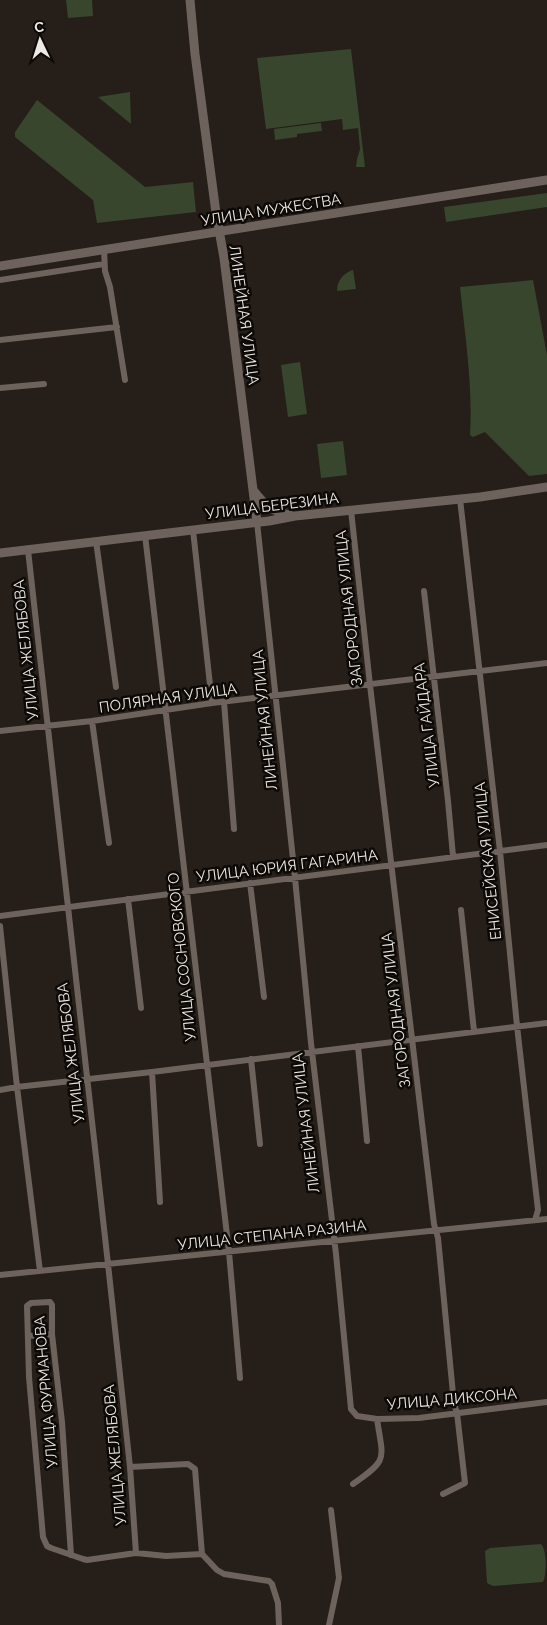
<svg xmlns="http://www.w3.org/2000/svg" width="547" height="1625" font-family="Raleway,sans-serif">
	<rect width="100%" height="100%" fill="#261e18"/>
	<!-- green -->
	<path fill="#37462c" d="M66,0H92L93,16L68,18Z
		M351,49L365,167H356L357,159L360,149L358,128L343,130L342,119L266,129L257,58Z
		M130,92L131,124L98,97Z
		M37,100L145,187L193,182L196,212L97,223L93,200L15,137V132Z
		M321,123L322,131L297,134V137L275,140L274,129Z
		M547,193V207L446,222L444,207Z
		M353,270L356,289L337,291C337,281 343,273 353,270Z
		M533,280L547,355V474L529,476L485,432L473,437L470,435C473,386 465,336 460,287Z
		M300,362L307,414L288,417L281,365Z
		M343,441L347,475L321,478L317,444Z
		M541,1544C547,1550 547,1574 543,1582L493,1586L487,1583L485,1551L490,1548Z"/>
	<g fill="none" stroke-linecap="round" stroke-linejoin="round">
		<!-- street -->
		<path stroke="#6d635c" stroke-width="6" d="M104,249L105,271L110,287L125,380
			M0,280L104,264
			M0,340L117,327
			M0,388L44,384
			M460,499L500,851L517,1026L538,1210L535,1220
			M351,510L370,685L434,1224L438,1238L454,1404L457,1413L465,1483L443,1494
			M257,522L295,878L311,1043L336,1254L351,1409L357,1416L377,1419
			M193,530L212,703
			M145,535L229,1252L240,1378
			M96,541L116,687
			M28,550L108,1264L130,1467L136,1553
			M424,591L448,801L453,856
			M224,702L234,829
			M92,721L109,843
			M0,731L92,721L212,703L547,663
			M250,883L264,997
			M128,899L141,1008
			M461,910L474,1031
			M0,916L547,845
			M0,926L17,1087L40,1271
			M358,1046L367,1141
			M251,1059L260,1144
			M152,1072L160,1202
			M0,1090L17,1087L152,1072L547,1023
			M0,1275L547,1219
			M29,1336L52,1334
			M130,1467L188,1464L195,1469L202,1554
			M353,1484C389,1459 383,1460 377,1419L419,1418L547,1402
			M71,1555L62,1422L52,1334V1305L50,1302L31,1303L27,1306L29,1377L43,1537L47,1546L51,1548L83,1559L87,1560L136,1553L166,1556L202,1554L217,1570L224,1574L269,1581L272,1584L278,1603L279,1625
			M329,1625L339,1578L331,1510"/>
		<!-- secondary -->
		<path stroke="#6d635c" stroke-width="9" d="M190,0L195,54L216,213L224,258L257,522
			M0,266L547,180
			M253,490C265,505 270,511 290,515
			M0,553L269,521L295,516L480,497L547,487"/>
	</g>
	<g text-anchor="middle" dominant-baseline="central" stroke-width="5" stroke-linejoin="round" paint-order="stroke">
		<!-- street labels -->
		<g font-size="15" fill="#eee9e5" stroke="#0c0906">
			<text transform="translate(271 210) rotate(-9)">УЛИЦА МУЖЕСТВА</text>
			<text transform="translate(244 315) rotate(82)">ЛИНЕЙНАЯ УЛИЦА</text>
			<text transform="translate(272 506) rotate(-7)">УЛИЦА БЕРЕЗИНА</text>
			<text transform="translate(349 608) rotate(-96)">ЗАГОРОДНАЯ УЛИЦА</text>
			<text transform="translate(26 650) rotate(-96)">УЛИЦА ЖЕЛЯБОВА</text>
			<text transform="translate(168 698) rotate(-8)">ПОЛЯРНАЯ УЛИЦА</text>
			<text transform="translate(265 720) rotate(-96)">ЛИНЕЙНАЯ УЛИЦА</text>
			<text transform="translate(427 725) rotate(-97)">УЛИЦА ГАЙДАРА</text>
			<text transform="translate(488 861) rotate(-96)">ЕНИСЕЙСКАЯ УЛИЦА</text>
			<text transform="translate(287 866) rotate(-7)">УЛИЦА ЮРИЯ ГАГАРИНА</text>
			<text transform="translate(182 957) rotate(-96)">УЛИЦА СОСНОВСКОГО</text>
			<text transform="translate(396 1010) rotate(-97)">ЗАГОРОДНАЯ УЛИЦА</text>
			<text transform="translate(71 1053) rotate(-97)">УЛИЦА ЖЕЛЯБОВА</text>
			<text transform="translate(306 1123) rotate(-97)">ЛИНЕЙНАЯ УЛИЦА</text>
			<text transform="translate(272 1235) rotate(-6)">УЛИЦА СТЕПАНА РАЗИНА</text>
			<text transform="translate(46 1392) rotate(-95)">УЛИЦА ФУРМАНОВА</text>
			<text transform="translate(452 1399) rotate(-5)">УЛИЦА ДИКСОНА</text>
			<text transform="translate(115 1455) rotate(-95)">УЛИЦА ЖЕЛЯБОВА</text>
		</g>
	</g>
	<!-- north arrow -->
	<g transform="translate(40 40) rotate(356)" stroke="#0c0906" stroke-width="4" paint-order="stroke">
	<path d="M0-4L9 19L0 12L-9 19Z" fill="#eee9e5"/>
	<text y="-8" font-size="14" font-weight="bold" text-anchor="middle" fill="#eee9e5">С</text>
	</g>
</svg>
